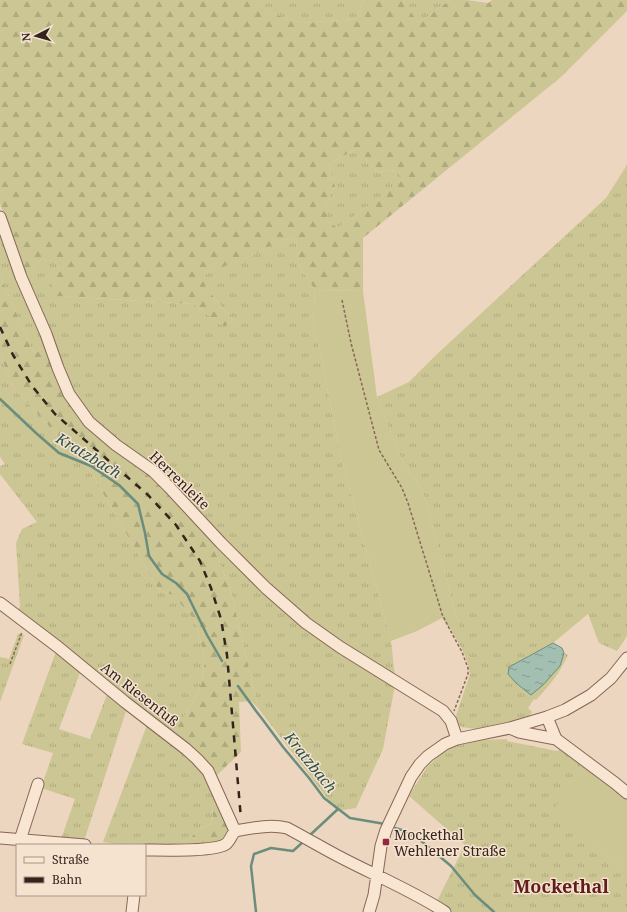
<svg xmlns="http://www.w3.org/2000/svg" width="627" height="912" font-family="'Noto Serif',serif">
	<defs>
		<pattern id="grass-tufts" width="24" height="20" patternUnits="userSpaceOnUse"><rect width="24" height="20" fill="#cbc693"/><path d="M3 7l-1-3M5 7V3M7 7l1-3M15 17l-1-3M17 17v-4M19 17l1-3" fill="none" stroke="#afaa7e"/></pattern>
		<pattern id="forest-firs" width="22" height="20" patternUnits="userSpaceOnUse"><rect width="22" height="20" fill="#cbc693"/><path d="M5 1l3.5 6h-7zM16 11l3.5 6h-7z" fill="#afaa7e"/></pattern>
		<pattern id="water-ripples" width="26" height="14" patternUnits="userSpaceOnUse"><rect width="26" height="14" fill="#a2bfb1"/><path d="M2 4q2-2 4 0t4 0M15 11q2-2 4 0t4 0" fill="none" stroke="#859b8f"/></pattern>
	</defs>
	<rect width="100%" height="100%" fill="#edd6bf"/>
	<!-- grass -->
	<path fill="url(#grass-tufts)" d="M259,0H364L355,19L303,23L262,11Z
		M404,0H450L419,23L403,1Z
		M357,148L377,172L398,170L403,180L338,228L326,220V205L335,186L328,165Z
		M627,165V636L617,651L599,643L588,614L553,643L509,667L560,666L564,653L568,655C559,674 550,685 536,700L534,699L528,708L532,712L528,718L476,729L462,727L456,723L455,719L470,674C468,657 459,643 450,629L459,626L423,491L402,460L377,397L409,382L436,355L606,198Z
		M0,226L47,346L34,353L0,276Z
		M296,238L298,264L315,290L313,327L320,351L341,458L391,641L395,677L308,621L104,432L71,391L25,275C37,265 37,255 56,262L60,271L53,281L56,296L193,304L225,327L233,320L206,288L202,275L257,253L282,240Z
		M0,354L12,386L91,472L158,589L174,596L196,622L205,660L202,681L195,699L172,735L17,613L20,606L16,543L22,529L37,522L0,474V466L5,464L0,457Z
		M219,544L264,591L395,685L383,749L356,808L337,811L258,708L231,591L214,549Z
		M18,634L24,635L0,702V657L9,659Z
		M57,649L81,670L59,729L90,739L108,692L127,708L84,841L61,839L75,799L41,788L53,753L22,744Z
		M147,725L204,770L219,803L212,805C213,814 215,823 205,827C202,828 199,829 197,831C193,835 192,841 190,846L122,845L103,842Z
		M507,739V741L557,751L561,748L582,763L552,814L627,871V912H451L436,903L465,845L409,796L427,767L443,752L459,745L485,740Z"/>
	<!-- forest -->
	<path fill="url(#forest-firs)" fill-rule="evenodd" d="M0,0H259L263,11L303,23L355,19L364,0H404L403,1L419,23L450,0H467L488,3L492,0H627V11L561,77L363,238V291L315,290L298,264L296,238L282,240L257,253L203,275L206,288L233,320L225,327L193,304L56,296L51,288L53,281L60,271L56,262C37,255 37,265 25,275L0,204ZM357,148L377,172L398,170L402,180L338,228L326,220V205L335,186L328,165Z
		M0,276L34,353L47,346L66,395L151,474L219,544L214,549L231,591L258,708L251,701L239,702L241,752L215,777L172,735L195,699L202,681L205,660L196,622L174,596L158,589L91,472L12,386L0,354Z
		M219,803L229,829L223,838L218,842L190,846L189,840C193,837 194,833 198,830C201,828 204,828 207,826C215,822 213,813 212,805Z"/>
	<!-- garden -->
	<path fill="#cbc693" d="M315,290L363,291L377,397L402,460L423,491L459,626L450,629L442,618L417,631L391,641L341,458L320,351L313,327Z
		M582,763L627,798V871L551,814Z"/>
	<!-- water -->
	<path fill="url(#water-ripples)" stroke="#6a8d7d" d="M553,643L562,648L564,653L560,666L543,685L531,695L516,683L508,674L509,667Z"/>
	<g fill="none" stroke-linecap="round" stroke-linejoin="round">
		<!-- stream -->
		<path stroke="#6a8d7d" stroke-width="2.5" d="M0,399L36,433L59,453L91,466L119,485L138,504L145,533L149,556L162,574L176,583L187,594L207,635L222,661
			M238,686L256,711L263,720L283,747L309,778L324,798L350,818L385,824
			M395,828L402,830L420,840L451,866L475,895L494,912
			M309,836L338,809
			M256,912L251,866L254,854L271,848L293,851L304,841"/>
		<defs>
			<path id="minor" d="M0,217L21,277L46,334L58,368L69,394L89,422L116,445L153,471L169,487L221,543L266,588L306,623L340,647L443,711L451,721L457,739
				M0,603L58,647L125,702L186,749L197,759L208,771L235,831
				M547,717L556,739
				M510,728L519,732L556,739L615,783L627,793
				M0,838L85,845
				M20,840L38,784
				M145,850C161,850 215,852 226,844C230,841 232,834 235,831C252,828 270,824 287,828C304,837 321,847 338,856C374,875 411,890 445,912
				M132,912L134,895
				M369,912L374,895L381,846L386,830L411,777L420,764L428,756L445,744L457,739L510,728L547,717L565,710L591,695L611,678L627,658"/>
		</defs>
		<!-- minor casing -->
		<use href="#minor" stroke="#866758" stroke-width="13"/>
		<!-- path -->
		<path stroke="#866758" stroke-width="1.5" stroke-dasharray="3 2" stroke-linecap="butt" d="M342,300L351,343L379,450L402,488L408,503L436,594L442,614L449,628L462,652L468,668V674L454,711
			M10,664L22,632"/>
		<!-- minor -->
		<use href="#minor" stroke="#f8e5d2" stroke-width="11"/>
		<!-- rail -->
		<path stroke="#35231c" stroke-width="2.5" stroke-dasharray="7 7" stroke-linecap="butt" d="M0,327L13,355L32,386L55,414L148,495L176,525L200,561L211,588L221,619L227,655L241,819"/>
	</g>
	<!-- markers -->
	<rect fill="#94283f" stroke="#f5e2cf" stroke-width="1.5" x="382" y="838" width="8" height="8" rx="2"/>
	<g text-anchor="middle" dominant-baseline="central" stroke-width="3" stroke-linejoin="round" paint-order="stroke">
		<!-- street labels -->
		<g font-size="14" fill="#35231c" stroke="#f5e2cf">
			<text transform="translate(180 480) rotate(44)">Herrenleite</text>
			<text transform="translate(140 694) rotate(38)">Am Riesenfuß</text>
		</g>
		<!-- poi labels -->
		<g font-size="14" fill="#35231c" stroke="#f5e2cf" text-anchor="start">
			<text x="394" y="834">Mockethal<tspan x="394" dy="16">Wehlener Straße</tspan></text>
		</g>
		<!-- water labels -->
		<g font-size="15" font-style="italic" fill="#2b554a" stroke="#f5e2cf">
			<text transform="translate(89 455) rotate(31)">Kratzbach</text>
			<text transform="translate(311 762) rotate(51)">Kratzbach</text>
		</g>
		<!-- district labels -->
		<g font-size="18" font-weight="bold" fill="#611c1c" stroke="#f5e2cf">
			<text x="561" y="886">Mockethal</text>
		</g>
	</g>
	<!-- legend -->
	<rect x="16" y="844" width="130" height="52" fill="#f5e2cf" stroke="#a89687"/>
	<rect x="24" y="857" width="20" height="6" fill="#f8e5d2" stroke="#a89687"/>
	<text x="52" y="864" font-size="12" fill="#35231c">Straße</text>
	<rect x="24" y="877" width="20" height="6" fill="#35231c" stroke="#a89687"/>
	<text x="52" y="884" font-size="12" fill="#35231c">Bahn</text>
	<!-- north arrow -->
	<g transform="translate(36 36) rotate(264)" stroke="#f5e2cf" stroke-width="3" paint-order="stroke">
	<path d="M0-3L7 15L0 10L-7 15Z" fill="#35231c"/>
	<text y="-6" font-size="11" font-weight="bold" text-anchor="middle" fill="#35231c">N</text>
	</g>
</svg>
